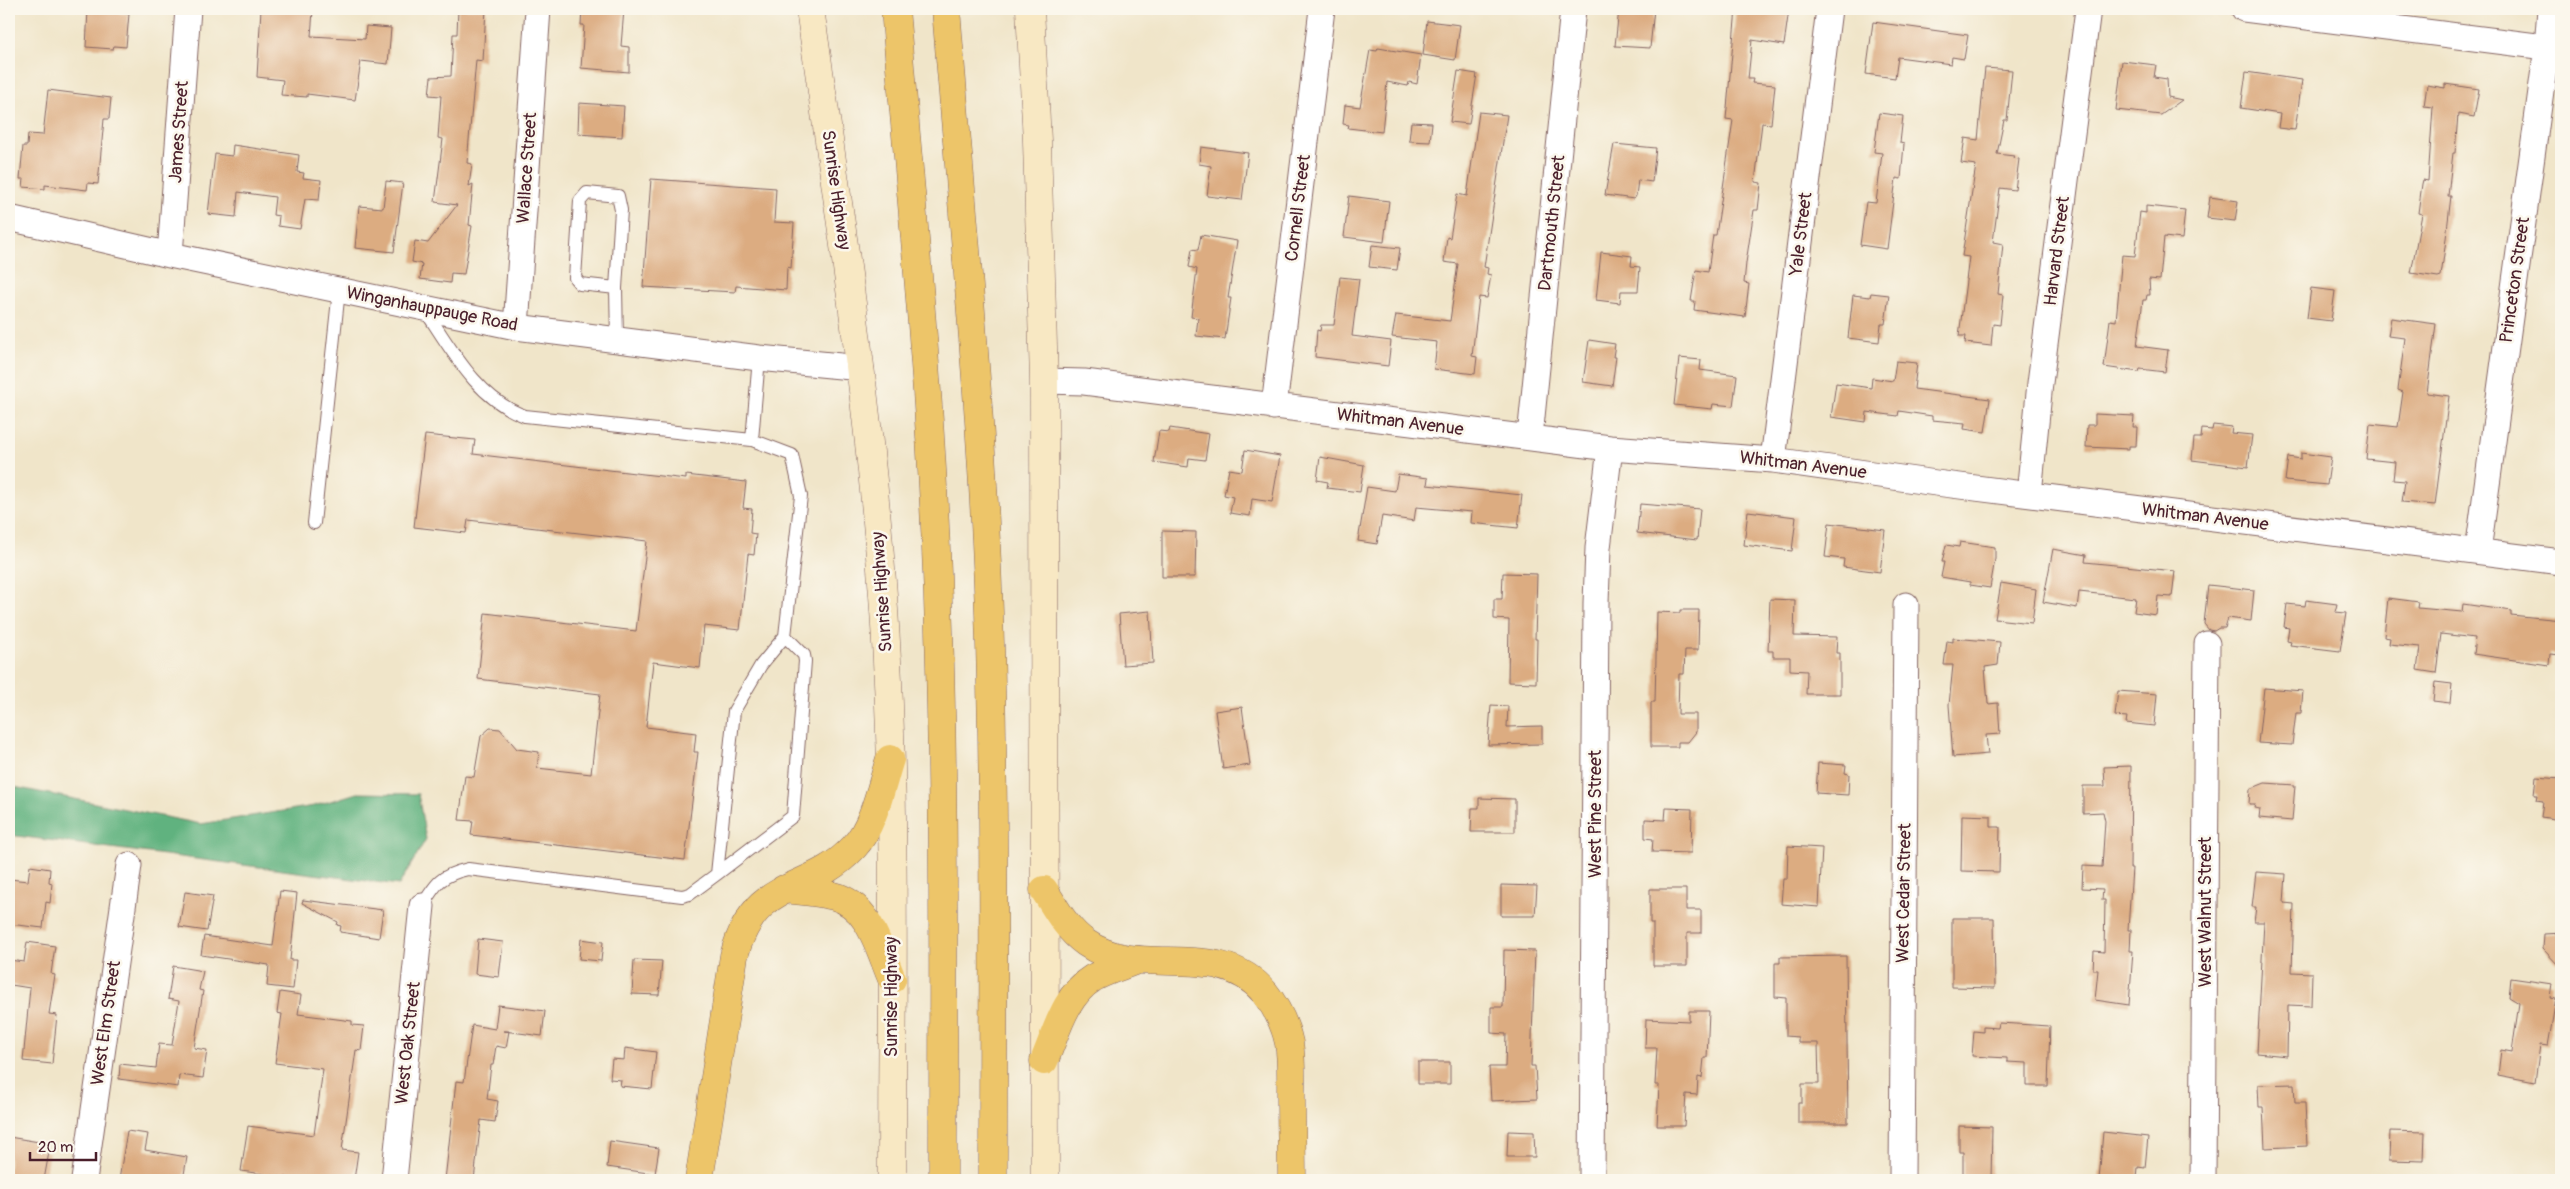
<svg xmlns="http://www.w3.org/2000/svg" width="2570" height="1189" font-family="Pangolin,sans-serif">
	<rect width="100%" height="100%" fill="#fbf7ec"/>
	<filter id="ink" filterUnits="userSpaceOnUse"><feTurbulence type="fractalNoise" baseFrequency=".02" numOctaves="2"/><feDisplacementMap in="SourceGraphic" scale="10" xChannelSelector="R" yChannelSelector="G"/><feConvolveMatrix kernelMatrix="1 2 1 2 8 2 1 2 1" color-interpolation-filters="sRGB"/></filter>
	<filter id="wash" filterUnits="userSpaceOnUse"><feTurbulence type="fractalNoise" baseFrequency=".0096" numOctaves="4" result="noise"/><feDisplacementMap in="SourceGraphic" scale="20" xChannelSelector="R" yChannelSelector="G"/><feGaussianBlur stdDeviation="1.12" result="paint"/><feColorMatrix in="noise" values="0 0 0 0 0 0 0 0 0 0 0 0 0 0 0 0 0 1.4 0 .05"/><feComposite in="paint" operator="in"/></filter>
	<g filter="url(#wash)">
		<rect width="100%" height="100%" fill="#f0e5c9"/>
		<!-- forest -->
		<path fill="#61b27f" stroke="#566855" d="M9,786L201,824L314,806L357,793L418,794L426,839L399,885L9,835Z"/>
		<g id="blocks">
			<!-- building -->
			<path fill="#dcac81" d="M261,9H306V11H313L311,36L365,39L366,26L391,28L388,64L361,61L355,100L307,94V97L281,95L283,80L257,77Z
				M458,9H486L483,61L476,60L467,163L472,164L469,186L473,184L469,225L472,226L464,274L451,273L450,283L420,279L422,264L412,262L415,241L428,243L457,205L435,202L443,139L438,138L441,96L429,95L431,77L451,76L453,34H457Z
				M582,9H624L621,46L629,47V72L581,68L584,25H581Z
				M1619,9H1654L1650,48L1615,46Z
				M1736,9H1789L1784,45L1752,40L1748,79H1753L1752,83L1775,85L1771,124L1762,123L1755,182L1761,183L1758,210H1754L1746,263L1744,283L1749,284L1745,317L1694,310L1695,301H1691L1696,270L1708,272L1713,235H1716L1733,120L1726,119Z
				M88,10L129,14L126,47L114,46L113,49L86,47Z
				M1427,21L1460,25L1455,60L1423,55Z
				M1873,22L1968,35L1964,59L1952,57L1951,64L1898,57L1895,78L1866,74Z
				M1378,48L1421,55L1417,84L1409,82L1408,86L1387,82L1382,132L1348,128L1349,125L1343,124L1345,105L1360,107L1370,50L1377,51Z
				M2122,61L2156,65L2154,77L2167,79L2168,97L2182,100L2161,115L2116,110Z
				M1985,68L2012,70L2007,120H2004L1997,154L2014,156L2013,158L2019,159L2015,190L2000,188L1993,242L2003,244L1998,294L2003,295L2000,325L1993,324L1991,346L1965,343L1966,336H1959L1969,257L1962,256L1976,165L1961,163L1965,138L1978,140Z
				M1458,71L1477,74L1469,124L1450,122Z
				M2246,72L2302,80L2295,130L2278,128L2280,114L2241,108Z
				M2445,84L2479,89L2474,117L2458,114L2455,153H2453L2448,196H2451L2445,247L2441,276L2438,277L2411,273L2422,214L2418,213L2422,184L2423,180L2428,181L2433,107L2424,106L2427,85L2445,88Z
				M48,90L111,98L109,119H104L98,184L88,183L87,190L45,185V189L23,187L24,179H20L23,146H27L28,134L43,135Z
				M579,103L624,106L622,137L578,134Z
				M1479,112L1507,115L1484,267L1488,268L1487,274L1491,275L1487,298L1479,297L1472,356L1477,357L1475,374L1434,369L1437,342L1392,337L1396,315L1450,321L1458,264L1444,262L1447,237L1450,238L1457,194L1467,196Z
				M1879,113L1903,116L1900,143L1904,144L1901,179L1896,178L1887,249L1860,245L1866,202L1876,203L1882,153L1874,152Z
				M1411,122L1432,123L1430,142L1409,141Z
				M1614,144L1656,148L1652,182L1638,180L1636,196L1634,199L1605,195Z
				M233,145L299,155L297,172L304,173L303,178L321,180L319,200L305,199L300,229L278,226L279,216L273,215L275,197L238,192L236,217L208,214L215,154L232,156Z
				M1201,147L1248,153L1242,200L1207,196L1211,166L1199,164Z
				M651,179L776,188L774,222L794,223L791,268L787,267L786,290L736,286L735,292L643,287Z
				M386,181L403,183L394,252L355,248L359,206L383,208Z
				M1349,196L1389,201L1384,242L1344,237Z
				M2210,197L2238,201L2235,221L2207,218Z
				M2146,206L2185,210L2182,239L2164,237L2160,280L2149,279L2150,295H2147L2146,300H2143L2137,346L2168,350L2165,372L2140,369L2139,372L2104,367L2110,320L2116,321L2122,255L2135,256L2140,212L2146,213Z
				M1201,235L1237,241L1228,298H1231L1225,339L1196,336L1198,318L1191,317L1197,269L1189,267L1192,249L1198,250Z
				M1372,245L1400,248L1397,270L1369,267Z
				M1601,252L1632,256L1631,266L1640,267L1638,291H1621L1620,303L1596,300Z
				M1340,277L1359,279L1352,336L1391,341L1388,366L1315,357L1317,330L1320,331L1321,325H1334Z
				M2311,288L2335,291L2331,321L2307,318Z
				M1871,293L1889,295L1885,324H1881L1879,342L1848,338L1853,295L1870,297Z
				M2391,318L2436,324L2427,393L2449,396L2435,505L2402,502L2405,481L2393,480L2395,462L2366,459L2370,424L2398,427L2403,392L2398,390L2405,338L2388,336Z
				M1589,340L1615,344L1613,357H1616L1612,386L1583,382Z
				M1679,358L1701,360L1700,370L1737,375L1733,406L1713,404L1712,409L1674,405Z
				M1896,361L1917,363L1914,389L1990,399L1985,432L1964,429L1965,423L1932,420V416L1899,411L1898,416L1867,412L1866,422L1831,417L1836,383L1871,388L1872,378L1893,381Z
				M2095,414L2134,416L2133,427H2137L2136,446H2129V449L2086,447L2087,425H2095Z
				M2213,425L2232,427L2231,433L2252,435L2248,467L2192,460L2194,438H2201L2202,429L2212,430Z
				M1170,428L1209,434L1205,460L1189,458L1188,467L1154,462L1159,431L1169,432Z
				M425,435L475,440L473,454L686,479V475L746,482L743,508L752,509L750,533L756,534L754,555L748,554L740,630L704,626L700,668L653,662L646,727L696,733L694,752H698L685,860L471,835L473,821L459,820L465,776L474,777L481,736L490,728L500,729L517,749L539,752L537,768L591,774L600,694L478,679L485,613L636,631L647,541L468,520L466,533L414,527Z
				M1245,450L1280,456L1272,502L1252,499L1250,516L1230,513L1233,497L1224,495L1229,469L1242,471Z
				M2301,453L2331,457L2327,485L2285,481L2288,457L2301,459Z
				M1320,457L1364,465L1360,492L1327,488L1328,482L1317,480Z
				M1398,474L1428,478L1427,485L1522,495L1518,528L1471,523L1472,512L1416,507L1414,521L1382,516L1377,544L1358,541L1367,487L1395,491Z
				M1640,504L1700,509L1697,540L1637,533Z
				M1748,511L1796,517L1792,551L1744,545Z
				M1829,523L1885,530L1880,572L1843,567L1844,559L1825,557Z
				M1162,531L1196,532L1195,577H1162Z
				M1960,542L1995,547V559L1990,588L1970,585V582L1941,577L1944,562H1942L1946,545L1959,547Z
				M2053,549L2086,555L2085,562L2175,571L2172,597L2158,596L2156,615L2134,612L2136,598L2079,592L2077,608L2043,602Z
				M1503,573L1537,574L1535,639H1537L1536,683L1508,682L1509,620L1494,619V599H1502Z
				M2001,583L2036,589L2032,623L1995,619Z
				M2208,585L2254,590L2251,621L2228,618L2225,628H2219L2214,631L2209,630L2204,624Z
				M2388,598L2419,602L2418,608L2462,612L2463,604L2511,611V615L2561,620V655L2550,654L2549,665L2473,654L2475,638L2441,634L2436,673L2417,670L2420,647L2389,644L2390,638L2384,637Z
				M1770,599L1795,600L1794,636L1837,637L1836,653H1840V694H1806L1807,671L1790,670V657H1773V651H1768Z
				M2306,600L2337,604L2335,612L2346,613L2340,651L2290,645L2291,642L2287,641L2289,628L2284,627L2287,604L2305,606Z
				M1680,610H1699L1698,650H1685L1684,674H1679L1678,714H1696V732L1688,742H1678V747H1651V702H1655L1657,612L1680,613Z
				M1150,611L1153,663L1123,665L1119,614Z
				M1953,638L2000,642L1998,665L1985,667L1988,704L1998,703L2000,734L1986,735L1988,754L1953,757L1949,705L1953,665H1944L1947,641L1953,642Z
				M2435,682L2452,684L2450,703L2433,701Z
				M2264,688L2303,691L2301,713H2296L2292,745L2258,743Z
				M2118,691L2157,694L2154,726L2126,723L2127,717L2115,716Z
				M1491,705L1508,706L1507,727L1542,726V744L1488,745Z
				M1242,707L1250,765L1223,769L1215,711Z
				M1818,763L1846,765L1845,773L1849,774L1848,795L1816,793Z
				M2131,766L2130,868H2132L2128,930H2131L2130,951H2133L2129,1005L2095,1000L2098,970H2093L2094,951L2104,952L2105,900H2102L2103,889L2082,888L2083,866L2102,867L2105,821L2103,812L2083,813V786H2105L2104,767Z
				M2536,777L2561,779V820L2541,817L2543,801L2536,800L2537,795H2534Z
				M2265,783L2295,785L2292,821L2259,818L2260,809L2254,808L2255,804H2249L2250,789Z
				M1479,798L1515,799V832H1471L1472,808H1479Z
				M1666,808L1692,809L1691,853L1652,852L1653,839L1645,838V819L1665,820Z
				M1962,815L1991,816V827H2000L1999,872L1961,871Z
				M1788,846L1822,848L1819,907L1781,904L1783,879H1787Z
				M30,866L50,869L49,882L52,883L50,903L46,902L43,928L9,924V879L28,881Z
				M2256,872L2286,874L2284,903L2294,904L2292,972L2312,973L2311,1006L2288,1005L2287,1056L2257,1053L2264,922H2254L2256,907H2252Z
				M1501,885L1537,886L1535,916H1501Z
				M1650,889H1686V910H1701V933H1687V966H1653V923H1650Z
				M280,891L297,893L290,960H296L293,989L267,986L269,965L201,955L204,936L273,946Z
				M185,892L213,896L207,931L179,927Z
				M303,900L383,910L379,938L340,932L341,926L337,925L338,922L302,903Z
				M1952,918H1994L1995,988L1952,987Z
				M2561,933V968L2543,949L2544,934Z
				M478,939L503,942L499,977L475,974Z
				M581,939L603,942L601,961L579,959Z
				M27,942L55,946L51,974L55,975L49,1014L57,1015L52,1064L23,1061L30,988L11,985L9,960L24,962Z
				M1504,950L1535,951L1531,1066H1535L1537,1099L1491,1101L1489,1067H1505L1506,1034L1491,1033V1007H1503Z
				M1846,956L1848,1123H1798V1103H1802V1084H1819L1818,1043H1798V1037L1786,1036V998L1775,997V963H1780V957Z
				M634,960L662,961L659,995L632,994Z
				M173,966L203,971L199,990L203,991L194,1048L207,1050L203,1078L179,1075L178,1087L119,1079L120,1064L156,1068L159,1044L172,1045L179,1001L168,999Z
				M2511,978L2552,984L2550,998L2556,999L2548,1046L2540,1045L2535,1082L2498,1075L2501,1050L2512,1052L2519,1003L2509,997Z
				M280,992L301,995L298,1014L352,1021V1025L364,1026L361,1051L356,1050L342,1150L358,1152L354,1180H306L241,1171L248,1126L314,1135L323,1069L275,1063L282,1014L277,1013Z
				M498,1005L545,1011L542,1036L504,1031H509L506,1048L496,1046L493,1065H491L487,1099L498,1101L495,1122L481,1120L474,1180H445L456,1081L464,1082L472,1025L495,1029Z
				M1689,1011H1709L1707,1058H1704L1702,1078L1698,1077L1697,1095L1686,1094L1684,1126H1657L1659,1085H1655L1657,1048H1645L1646,1019L1689,1021Z
				M1999,1023L2050,1026L2048,1086H2027V1063L2007,1062V1058L1972,1056L1974,1031L1983,1032V1027L1998,1028Z
				M625,1048L656,1052L652,1089L620,1086L621,1080L610,1079L612,1059L624,1060Z
				M1418,1062H1450V1084H1418Z
				M2294,1084L2295,1103H2305L2307,1146L2265,1148L2263,1107H2259L2258,1085Z
				M1959,1126L1992,1127L1991,1180H1963V1152H1959Z
				M127,1131L148,1134L145,1150L187,1157L183,1180H119Z
				M1508,1131L1534,1132L1535,1157H1507Z
				M2390,1131L2425,1132L2424,1161L2389,1160Z
				M2103,1132L2148,1137L2145,1168L2138,1167L2137,1179L2099,1180Z
				M9,1137L39,1142L38,1150L49,1152L44,1180H9Z
				M610,1141L659,1148L655,1174L607,1167Z"/>
		</g>
	</g>
	<g filter="url(#ink)">
		<use href="#blocks" fill-opacity="0" stroke="#846462" stroke-width="1"/>
		<g fill="none" stroke-linecap="round" stroke-linejoin="round">
			<defs>
				<path id="service" d="M616,288L580,284L575,278L580,201L587,193L618,196L621,210L616,288L617,340
					M425,310C451,349 478,400 525,416L752,440L759,358
					M314,523L339,290
					M717,874L793,816L805,661L804,655L785,636
					M422,906C436,883 441,875 468,869L682,896L690,894L717,874L734,711L761,665L785,636L801,496L792,455L752,440"/>
				<path id="minor" d="M2244,9L2561,49
					M9,218L170,255L516,327L759,358L861,368
					M170,255L188,9
					M516,327L538,9
					M1044,381L1084,382L1610,448L1773,460L1936,483L2561,562
					M1274,407L1322,9
					M1530,437L1573,9
					M1773,460L1829,9
					M2029,494L2040,383L2088,9
					M2478,551L2547,47L2550,9
					M84,1180L129,865
					M394,1180L422,906
					M1592,1180L1596,603L1598,548L1610,448
					M1902,1180L1906,605
					M2203,1180L2207,644"/>
				<path id="secondary" d="M810,9C838,204 869,399 883,595C897,790 892,986 892,1180
					M1030,9L1037,141L1044,381L1045,1180"/>
				<path id="primary" d="M784,889C801,891 818,892 834,896C870,905 879,949 892,979
					M1044,890C1056,909 1067,930 1086,943C1140,981 1219,937 1265,993C1277,1008 1285,1024 1289,1043C1292,1061 1291,1079 1291,1097C1291,1124 1292,1152 1292,1180
					M1044,1061C1056,1033 1065,995 1093,978C1107,970 1123,966 1137,960
					M699,1180L734,956C756,874 808,897 854,847C874,825 881,787 890,759"/>
				<path id="motorway" d="M895,9C911,197 930,385 937,573C945,775 943,978 943,1180
					M946,9C963,220 984,432 990,644C995,822 993,1002 993,1180"/>
			</defs>
			<!-- service casing -->
			<use href="#service" stroke="#846462" stroke-width="14"/>
			<!-- minor casing -->
			<use href="#minor" stroke="#846462" stroke-width="27"/>
			<!-- secondary casing -->
			<use href="#secondary" stroke="#846462" stroke-width="29"/>
			<!-- primary casing -->
			<use href="#primary" stroke="#846462" stroke-width="29"/>
			<!-- motorway casing -->
			<use href="#motorway" stroke="#846462" stroke-width="29"/>
			<!-- service -->
			<use href="#service" stroke="#fff" stroke-width="12"/>
			<!-- minor -->
			<use href="#minor" stroke="#fff" stroke-width="25"/>
			<!-- secondary -->
			<use href="#secondary" stroke="#f8e8c3" stroke-width="28"/>
			<!-- primary -->
			<use href="#primary" stroke="#edc569" stroke-width="28"/>
			<!-- motorway -->
			<use href="#motorway" stroke="#edc569" stroke-width="28"/>
		</g>
	</g>
	<g text-anchor="middle" dominant-baseline="central" stroke-width="5" stroke-linejoin="round" paint-order="stroke">
		<!-- street labels -->
		<g font-size="18" fill="#4a1f2b" stroke="#fbf7ec">
			<text transform="translate(179 132) rotate(-86)">James Street</text>
			<text transform="translate(527 168) rotate(-86)">Wallace Street</text>
			<text transform="translate(836 190) rotate(82)">Sunrise Highway</text>
			<text transform="translate(1298 208) rotate(-83)">Cornell Street</text>
			<text transform="translate(1552 223) rotate(-84)">Dartmouth Street</text>
			<text transform="translate(1801 234) rotate(-83)">Yale Street</text>
			<text transform="translate(2057 251) rotate(-83)">Harvard Street</text>
			<text transform="translate(2515 280) rotate(-82)">Princeton Street</text>
			<text transform="translate(432 309) rotate(11)">Winganhauppauge Road</text>
			<text transform="translate(1400 422) rotate(7)">Whitman Avenue</text>
			<text transform="translate(1803 465) rotate(7)">Whitman Avenue</text>
			<text transform="translate(2205 517) rotate(7)">Whitman Avenue</text>
			<text transform="translate(882 592) rotate(-94)">Sunrise Highway</text>
			<text transform="translate(1595 814) rotate(-90)">West Pine Street</text>
			<text transform="translate(1904 893) rotate(-89)">West Cedar Street</text>
			<text transform="translate(2205 912) rotate(-90)">West Walnut Street</text>
			<text transform="translate(891 997) rotate(-90)">Sunrise Highway</text>
			<text transform="translate(106 1023) rotate(-82)">West Elm Street</text>
			<text transform="translate(408 1043) rotate(-84)">West Oak Street</text>
		</g>
	</g>
	<!-- margin -->
	<rect width="2570" height="1189" fill="none" stroke="#fbf7ec" stroke-width="30"/>
	<!-- scale -->
	<path d="M30 1152v8h66v-8" fill="none" stroke="#4a1f2b" stroke-width="2.5"/>
	<text x="38" y="1152" font-size="15" fill="#4a1f2b" stroke="#fbf7ec" stroke-width="4" paint-order="stroke">20 m</text>
</svg>
